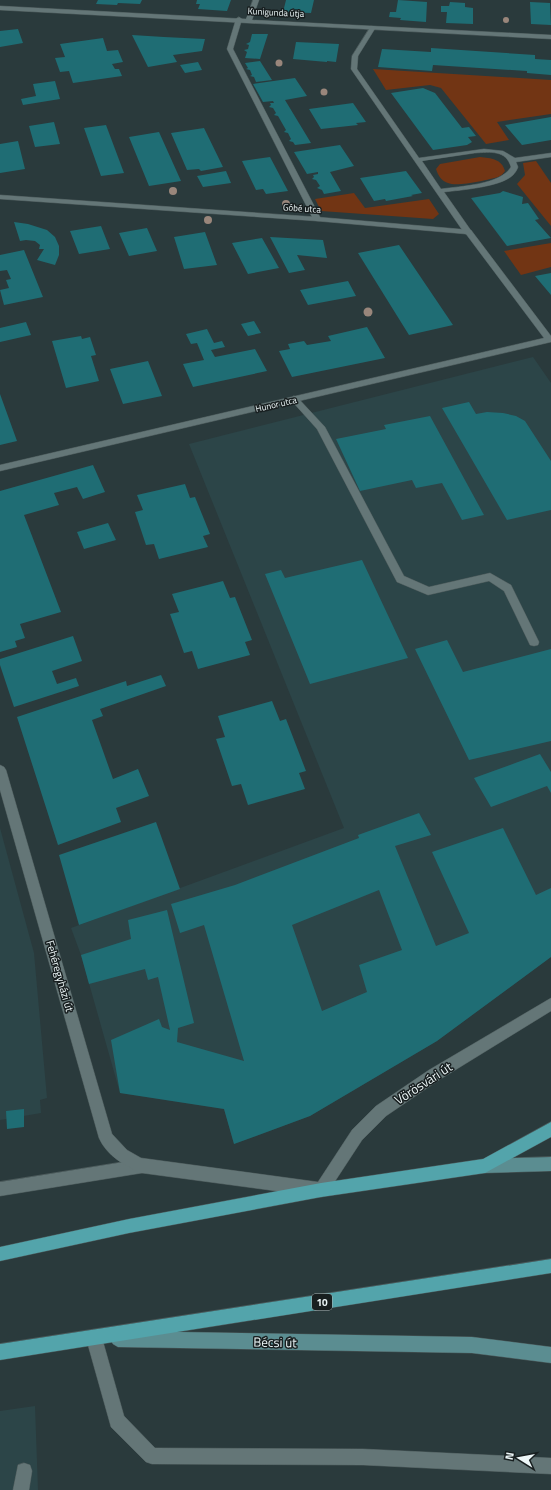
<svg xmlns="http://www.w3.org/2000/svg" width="551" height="1490" font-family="'Titillium Web',sans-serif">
	<rect width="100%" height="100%" fill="#2a3a3c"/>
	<!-- built -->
	<path fill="#2c4548" d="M533,357L551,383V957L437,1041L310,1116L234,1144L224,1109L120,1093L81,955L71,928L344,828L189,444Z
		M0,828L34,953L47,1098L40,1100L41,1113L0,1120Z
		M35,1406L38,1490H0V1411Z"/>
	<!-- green -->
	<path fill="#723514" d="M373,69L551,80V114L497,122L509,140L486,144L441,88L430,85L386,90Z
		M480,157C491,158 502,159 505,171C503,174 501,176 498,177C488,180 457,187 448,183C441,181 438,175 436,169L440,164Z
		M536,161L551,183V226L517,184L525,175L523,163Z
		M354,193L365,208L429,199L439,214L433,219L321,211L315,199Z
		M551,243V267L521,275L504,251Z"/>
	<!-- building -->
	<path fill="#1f6d74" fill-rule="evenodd" d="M98,0H142L140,4L118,3L117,5L96,4Z
		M197,0H231L227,11L198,9L200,4H196Z
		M286,0H314L311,13L283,12Z
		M398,0L427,2L426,22L400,20L401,18L389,17L390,12H396Z
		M450,2L465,3V7L473,8V24L446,23L447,12H441V6H449Z
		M530,2L550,3L551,25L531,24Z
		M18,29L23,43L0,47V31Z
		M252,34H268L260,59L245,58L247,52L244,50L248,49L249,45L246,44L250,42Z
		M132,35L164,37L205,39L202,51L173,55L177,62L148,67Z
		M103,38L107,51L118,50L123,62L112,64L115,69H119L122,76L73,83L69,71L60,72L55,58L65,57L60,44Z
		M296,42L339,44L336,62L327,61V62L293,59Z
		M431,48L535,55V59L551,60V75L527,73V71L433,65L432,71L378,67L382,49L431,52Z
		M260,61L272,80L256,82L254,77L250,76L252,75L250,70L246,69L248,68L245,63Z
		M198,62L202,70L185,73L180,65Z
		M295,78L307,96L285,100L311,143L295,145L293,142L289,141L291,139L288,133L284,132L286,130L278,116L274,115L276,113L273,108L269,107L271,105L270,103H274L273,101L263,102L253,84Z
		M55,81L60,99L23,105L21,99L36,96L33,84Z
		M423,88L435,93L462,128L469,127L476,136L468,137L472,142L467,145L433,150L391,93Z
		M353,103L366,122L356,123L358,125L321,129L309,109Z
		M551,117V140L522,145L505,125Z
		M54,122L60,144L35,147L29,126Z
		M106,125L124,173L101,176L84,128Z
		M204,128L223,167L201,171L199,169L187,170L171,133Z
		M159,132L181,181L149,186L129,137Z
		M18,141L25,169L0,173V144Z
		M340,145L354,166L330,172L341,191L324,194L322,190L317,188L320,186L316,180L312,179L314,177L313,175L318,174V172L307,174L294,152Z
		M270,157L288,191L266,194L263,189L256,190L242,161Z
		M226,171L231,183L203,187L197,176Z
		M406,171L422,193L411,195L413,196L386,201L385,199L374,201L360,178Z
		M503,191L523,197L522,204L528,203L539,219L535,220L551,238L507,246L471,198L500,193Z
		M14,222L28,224L47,230L55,237L59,246V255L55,265L37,260L44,249H39L40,245L35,241L26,240L20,241Z
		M101,226L110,249L79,254L70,231Z
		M147,228L157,251L129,256L119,233Z
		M205,232L217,265L184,269L174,237Z
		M270,237L323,240L327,258L297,255L305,270L289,273Z
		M262,238L279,268L248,274L232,243Z
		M399,245L453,325L409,335L358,253Z
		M24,250L43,297L4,305L0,290L9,288L6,280L11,279L7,270L0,271V255Z
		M551,273V295L535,276Z
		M348,281L356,296L308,305L300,290Z
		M254,321L261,333L248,336L241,324Z
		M26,322L31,335L0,342V328Z
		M367,327L385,358L292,377L279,351L290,349L288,344L304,341L307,345L331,341L328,336Z
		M207,329L214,343L222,341L225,347L211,350L215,357L255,349L267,371L193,387L183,364L204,360L197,343L191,344L186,334Z
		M81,336L82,339L90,337L96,355L91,356L99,381L66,388L52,341Z
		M148,361L162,396L123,404L110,369Z
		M0,394L17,441L0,445Z
		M469,402L476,414L487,412L503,413L516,416L525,421L551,461V510L507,520L442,408Z
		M430,416L484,515L462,520L442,483L416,488L412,480L360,491L336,439L386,429L384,425Z
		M93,465L105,492L83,499L77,487L54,493L59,505L24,515L61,612L20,624L25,638L15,641L17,647L0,652V491Z
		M185,484L190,498L195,497L210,534L203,536L208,547L159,559L154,544L146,545L135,512L143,510L137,495Z
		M108,523L116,540L84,549L77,532Z
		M362,560L408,658L310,684L265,574L281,570L285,578Z
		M223,581L230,598L235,597L252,640L245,642L250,655L198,669L192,651L184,653L170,614L179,612L172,594Z
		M73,636L82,661L52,671L57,684L76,678L79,686L14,707L0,665V659Z
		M447,640L463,672L551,649V741L469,760L415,649Z
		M161,675L166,686L100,709L103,716L92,720L113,779L138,769L149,796L116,808L121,822L58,845L17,717L126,681L127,686Z
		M272,701L280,721L286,719L306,771L299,773L305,789L248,805L241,784L232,786L216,739L225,737L218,716Z
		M540,754L551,772V793L547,786L491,807L474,778Z
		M419,813L431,835L395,846L436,946L469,933L432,852L503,828L536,895L551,888V957L437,1041L310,1116L234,1144L224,1109L120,1093L111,1040L159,1019L162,1027L170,1030L158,977L148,980L145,969L89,984L81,955L131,939L128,920L167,910L194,1023L178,1028L177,1042L244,1061L204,925L180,933L171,904L235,885L359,838L358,835ZM379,890L402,950L359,965L367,992L322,1011L292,925Z
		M156,822L180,889L79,925L59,855Z
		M24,1109V1127L7,1129L6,1111Z"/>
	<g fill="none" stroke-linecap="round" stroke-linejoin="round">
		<defs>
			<path id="service" d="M239,17L242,19L233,49L321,219L320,221H317L313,219L227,49L236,19Z
				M371,26L376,27L358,56L357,69L419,158L484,149L503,151L515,158L551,153V157L516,162L518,167C517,170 515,173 513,175C501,187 461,190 444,192L472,232L471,234H465L351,69L352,56ZM475,153C491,152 506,150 511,167C500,185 461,186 441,189L422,161Z
				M294,396L297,397L325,427L404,576L429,587L490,573L511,585L539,642L538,645L534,646L530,645L504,591L489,581L428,595L397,582L317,429L290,399Z
				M142,1159L147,1161L149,1166L147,1171L142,1173L0,1196V1182Z
				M94,1330L99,1333L102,1338L124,1416L155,1448L363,1449L551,1458V1474L363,1465L152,1464L146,1462L111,1427L86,1338L89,1333Z
				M24,1463L30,1465L32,1471L29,1490H13L18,1465Z"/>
			<path id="minor" d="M253,0H259L252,20L551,35V39L0,10V6L246,19Z
				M0,195L317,217L471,230L551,336V342L0,471V465L544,338L466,234L317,221L0,199Z
				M0,765L4,767L6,770L112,1134L127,1150L141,1158L318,1182L352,1130L376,1106L429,1070L551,998V1011L439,1080L386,1116L362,1140L326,1195L321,1197L142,1173C125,1166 107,1156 99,1138L0,790Z"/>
			<path id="secondary" d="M551,1157V1171L485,1173L480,1171L478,1166L480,1161L485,1159Z
				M118,1331L472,1337L551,1347V1363L472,1353L118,1347L113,1344L110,1339L113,1334Z"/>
			<path id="primary" d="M551,1122V1137L485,1173L321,1197L129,1233L0,1261V1247L129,1219L321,1183L483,1159Z
				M551,1259V1273L0,1360V1344Z"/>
		</defs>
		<!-- service casing -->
		<use href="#service" stroke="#4b595a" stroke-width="1"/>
		<!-- minor casing -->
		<use href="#minor" stroke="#4b595a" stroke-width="1"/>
		<!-- secondary casing -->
		<use href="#secondary" stroke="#4b595a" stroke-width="1"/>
		<!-- primary casing -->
		<use href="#primary" stroke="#4b595a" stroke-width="1"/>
		<!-- service -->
		<use href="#service" fill="#647677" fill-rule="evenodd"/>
		<!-- minor -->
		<use href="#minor" fill="#647677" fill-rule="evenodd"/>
		<!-- secondary -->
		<use href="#secondary" fill="#5b8d91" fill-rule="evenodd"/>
		<!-- primary -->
		<use href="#primary" fill="#53a4ab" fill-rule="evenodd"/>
	</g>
	<!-- trees -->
	<g fill="#99867b">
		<circle cx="506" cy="20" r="3"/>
		<circle cx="279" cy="63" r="3.5"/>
		<circle cx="324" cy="92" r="3.5"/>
		<circle cx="173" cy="191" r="4"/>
		<circle cx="286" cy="204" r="4"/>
		<circle cx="208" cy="220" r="4"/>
		<circle cx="368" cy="312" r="4.5"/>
	</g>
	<g text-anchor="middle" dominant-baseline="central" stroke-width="3" stroke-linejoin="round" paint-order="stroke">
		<!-- far-street labels -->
		<g font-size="9" fill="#edf7f8" stroke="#181f20">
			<text transform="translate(276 12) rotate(3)">Kunigunda útja</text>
			<text transform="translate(302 208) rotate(4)">Góbé utca</text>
			<text transform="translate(276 404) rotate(-13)">Hunor utca</text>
		</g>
		<!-- shield labels -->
		<rect fill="#181f20" stroke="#adb6b7" stroke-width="1" x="312" y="1294" width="20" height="16" rx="3"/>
		<g font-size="10" font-weight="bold" fill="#edf7f8">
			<text x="322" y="1302">10</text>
		</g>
		<!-- street labels -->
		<g font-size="11" fill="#edf7f8" stroke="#181f20">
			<text transform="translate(60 976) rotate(74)">Fehéregyházi út</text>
		</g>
		<!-- near-street labels -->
		<g font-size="13" fill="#edf7f8" stroke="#181f20">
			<text transform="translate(423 1083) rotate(-33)">Vörösvári út</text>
			<text transform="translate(275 1342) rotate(1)">Bécsi út</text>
		</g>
	</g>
	<!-- north arrow -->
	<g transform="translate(519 1458) rotate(281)" stroke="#181f20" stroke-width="3" paint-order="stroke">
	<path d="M0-3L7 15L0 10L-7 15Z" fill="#edf7f8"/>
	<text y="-6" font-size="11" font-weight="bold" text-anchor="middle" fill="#edf7f8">N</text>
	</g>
</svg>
